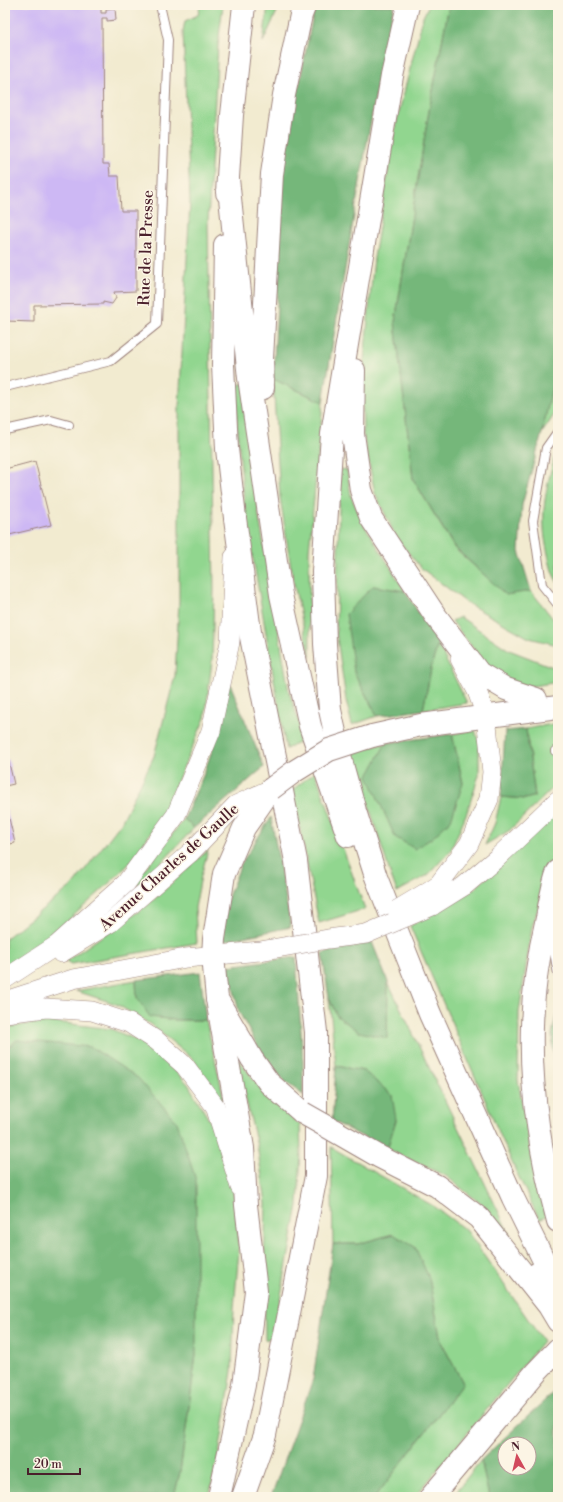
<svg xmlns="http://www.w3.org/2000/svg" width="563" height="1502" font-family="'Libre Bodoni',serif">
	<rect width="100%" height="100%" fill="#fcf5e5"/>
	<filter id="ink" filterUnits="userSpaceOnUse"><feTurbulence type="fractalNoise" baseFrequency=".025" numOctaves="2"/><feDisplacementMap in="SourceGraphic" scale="8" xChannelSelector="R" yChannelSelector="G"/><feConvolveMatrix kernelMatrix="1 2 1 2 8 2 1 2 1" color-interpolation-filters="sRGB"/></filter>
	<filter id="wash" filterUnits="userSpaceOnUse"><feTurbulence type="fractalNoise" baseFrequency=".012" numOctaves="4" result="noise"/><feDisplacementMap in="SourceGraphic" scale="16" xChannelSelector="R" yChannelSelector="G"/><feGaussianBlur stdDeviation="0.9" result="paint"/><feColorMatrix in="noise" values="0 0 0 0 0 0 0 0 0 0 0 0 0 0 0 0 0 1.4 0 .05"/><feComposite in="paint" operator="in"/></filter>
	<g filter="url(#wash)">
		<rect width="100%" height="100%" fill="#f2ebd0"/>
		<!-- green -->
		<path fill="#91d68f" stroke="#6e7a5d" d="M200,5H223L218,45L208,221L214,590L212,661L205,718L163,814L132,861L103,889L43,943L5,968V939L73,885L121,823L154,756L175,676L179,601V408L190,202L183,31L185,21L198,15Z
			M268,5H280L263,42Z
			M429,5H449L427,122L395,322L413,479L455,549L506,594L531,591L558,625V645L529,638L467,603L421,568L397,539L375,493L363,434L362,381L374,258L395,128L423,17Z
			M558,360V409L542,433L557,361Z
			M273,379L323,402L309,551L310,657L293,580L280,497Z
			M244,383L259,517L289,692L305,740L286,749L245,512L237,426L236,386Z
			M558,445V583C552,574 550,564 548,554C538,514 547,484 558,445Z
			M340,469L347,470L351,496L363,523L405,591L373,586L354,672L377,716L352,725L346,700L336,631Z
			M460,617L509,650L558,669V682L533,686L514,685L490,670L452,621Z
			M438,644L467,703L423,710L432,664Z
			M558,723V783L510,830L485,845L495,823L501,797L526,799L535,796L526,729Z
			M475,730L479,743V775L467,812L451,850L428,875L397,892L390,873L352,752L386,743L463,783L452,734Z
			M315,772L365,909L319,923L292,790Z
			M558,811V847L532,927L519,1012L518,1080L531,1152L546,1216L539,1219L514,1167L410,926L473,890Z
			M184,819L194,828L140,886L135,882Z
			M208,850L201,876L195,908L197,943L71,964L66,961L149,904Z
			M136,980L137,998L175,1020H206L231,1129L213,1088L193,1059L150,1024L116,1004L76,991Z
			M388,982L516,1248L480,1203L446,1176L387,1149L396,1120L364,1071L336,1066L329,998L337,1016L387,1038Z
			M47,1021L111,1029L153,1047L188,1084L212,1125L235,1197L239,1250L234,1308L232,1371L220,1448L209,1497H174L180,1472L196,1355L17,1040L5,1050V1028Z
			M235,1055L255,1081L277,1105L300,1125L301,1152L298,1206L273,1337L265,1340L264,1266L266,1203L257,1145Z
			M331,1147L435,1207L467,1231L543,1341L415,1497H375L463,1383L441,1342L429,1278L393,1234L358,1244H333Z
			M481,1460L489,1497H452Z"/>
		<!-- forest -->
		<path fill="#74b77a" stroke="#5f6b52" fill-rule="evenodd" d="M316,5H394C366,136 345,269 323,402L273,379L277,306L281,176L314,10Z
			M449,5H558V360L542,433L522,505L519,551L531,591L506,595L455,548L413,479L395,322L427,122Z
			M373,586L405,591L438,644L432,664L423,710L377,716L354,672L346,614Z
			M229,681L264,767L194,828L184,819L203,776L215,742Z
			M526,729L535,796L526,799L501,797L505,731Z
			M452,734L463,783L451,820L432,838L415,849L395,837L368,776L386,743Z
			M271,817L291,927L223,941L226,902L241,864Z
			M372,942L388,982L387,1038L359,1032L337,1016L329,998L322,953Z
			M296,957L303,1062V1095L283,1080L259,1049L239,1012L228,966Z
			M200,972L206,1020H175L150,1017L137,998L136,980Z
			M556,1015L558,1017V1120L552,1034Z
			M17,1040L91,1047L138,1078L177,1122L196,1180V1355L180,1472L174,1497H5V1050Z
			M336,1066L364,1071L392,1095L396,1120L387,1149L332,1121Z
			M393,1234L415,1247L429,1278L441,1342L463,1383L375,1497H271L313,1379L333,1244H358Z
			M558,1388V1497H489L481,1460ZM505,1444H529V1468H505Z"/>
		<g id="blocks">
			<!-- building -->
			<path fill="#cdb8f4" d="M5,5H101V13H106V9L115,8L116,20L107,21V18H102L103,164H109L110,176H119L121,211H136V291L114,292L116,298L112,304L103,302V304L34,305V322L6,321L5,304Z
				M35,461L51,525L5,536V469Z
				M8,759L14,784L5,786V760Z
				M5,810H7L15,843L5,845Z"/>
		</g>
	</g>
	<g filter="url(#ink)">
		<use href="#blocks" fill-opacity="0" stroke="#9e857e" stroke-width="1"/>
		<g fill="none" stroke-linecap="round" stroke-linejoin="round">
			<defs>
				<path id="service" d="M5,387L111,361L157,324L168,40L160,5
					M5,430L51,420L69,425
					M558,431L546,448L533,521L542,585L558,605
					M555,751H558
					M551,935L558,974"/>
				<path id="tertiary" d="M427,892L439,884L469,844L489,799L492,772L486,716L477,691L460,659
					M432,906L464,886L497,858L558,800
					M61,953L110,923L191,852L236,805L271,789
					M5,979L57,945L126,883L176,815L211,731L230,642L234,557
					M5,1001L73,979L186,958L260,951
					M5,1013L46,1008L92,1011L129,1023L157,1041L185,1066L215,1106L240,1187"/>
				<path id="secondary" d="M408,5L392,76L332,434L323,572L325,644L330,710L343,768L355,811L376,877L401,941L430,1014L513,1198L558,1289
					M228,179L249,378L281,595L310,726L348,836
					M227,193L232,115L244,5
					M225,245L223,365L227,449L235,518
					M354,370L353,434L361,490L371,518L435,615L479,673L506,689L536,699
					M263,388L262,359L272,174L284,95L301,15L305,5
					M372,736L421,725L558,707
					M271,789L244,828L224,874L214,939L213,956L217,999L252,1059L269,1083L303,1113
					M558,871C552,886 550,903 547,918C539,952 533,991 532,1026C530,1091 541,1158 558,1221
					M333,1130L380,1157L437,1186L479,1218L549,1306L558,1321
					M538,1273L544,1285L549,1306"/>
				<path id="motorway" d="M235,518L250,632L296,861L316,1032V1176L265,1435L243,1497
					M217,999L243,1148L246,1205L256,1291L244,1385L219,1497
					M431,1497L536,1372L558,1349"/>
			</defs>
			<!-- service casing -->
			<use href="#service" stroke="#9e857e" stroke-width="10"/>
			<!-- tertiary casing -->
			<use href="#tertiary" stroke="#9e857e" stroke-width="20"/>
			<!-- secondary casing -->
			<use href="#secondary" stroke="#9e857e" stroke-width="24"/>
			<!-- motorway casing -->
			<use href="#motorway" stroke="#9e857e" stroke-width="24"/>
			<!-- service -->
			<use href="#service" stroke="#fff" stroke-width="8"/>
			<!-- tertiary -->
			<use href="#tertiary" stroke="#fff" stroke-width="19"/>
			<!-- secondary -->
			<use href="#secondary" stroke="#fff" stroke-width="22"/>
			<!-- motorway -->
			<use href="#motorway" stroke="#fff" stroke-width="22"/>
			<defs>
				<path id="tertiary-bridge" d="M397,910L427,892
					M260,951L328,939L366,934L432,906"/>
				<path id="secondary-bridge" d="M271,789L295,771L329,750L372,736
					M303,1113L333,1130"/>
			</defs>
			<!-- tertiary-bridge casing -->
			<use href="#tertiary-bridge" stroke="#9e857e" stroke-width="20" stroke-linecap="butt"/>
			<!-- secondary-bridge casing -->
			<use href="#secondary-bridge" stroke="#9e857e" stroke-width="24" stroke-linecap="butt"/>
			<!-- tertiary-bridge -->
			<use href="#tertiary-bridge" stroke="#fff" stroke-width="19"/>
			<!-- secondary-bridge -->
			<use href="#secondary-bridge" stroke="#fff" stroke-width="22"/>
		</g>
	</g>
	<g text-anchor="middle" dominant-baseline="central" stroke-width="3" stroke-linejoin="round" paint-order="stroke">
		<!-- street labels -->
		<g font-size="16" fill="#4a1f2b" stroke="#fcf5e5">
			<text transform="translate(146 248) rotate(-88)">Rue de la Presse</text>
			<text transform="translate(169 867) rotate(-42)">Avenue Charles de Gaulle</text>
		</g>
	</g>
	<!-- margin -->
	<rect width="563" height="1502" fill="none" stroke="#fcf5e5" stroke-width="20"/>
	<!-- north arrow -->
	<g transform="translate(517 1456) rotate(352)"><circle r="19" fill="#fcf5e5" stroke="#b59f9b"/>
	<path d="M0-3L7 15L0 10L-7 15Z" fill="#d1495b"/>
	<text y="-6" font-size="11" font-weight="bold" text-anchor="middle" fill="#4a1f2b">N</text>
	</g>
	<!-- scale -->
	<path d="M28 1468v6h52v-6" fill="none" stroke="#4a1f2b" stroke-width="2"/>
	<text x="34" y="1468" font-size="12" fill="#4a1f2b" stroke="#fcf5e5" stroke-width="3" paint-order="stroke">20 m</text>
</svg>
